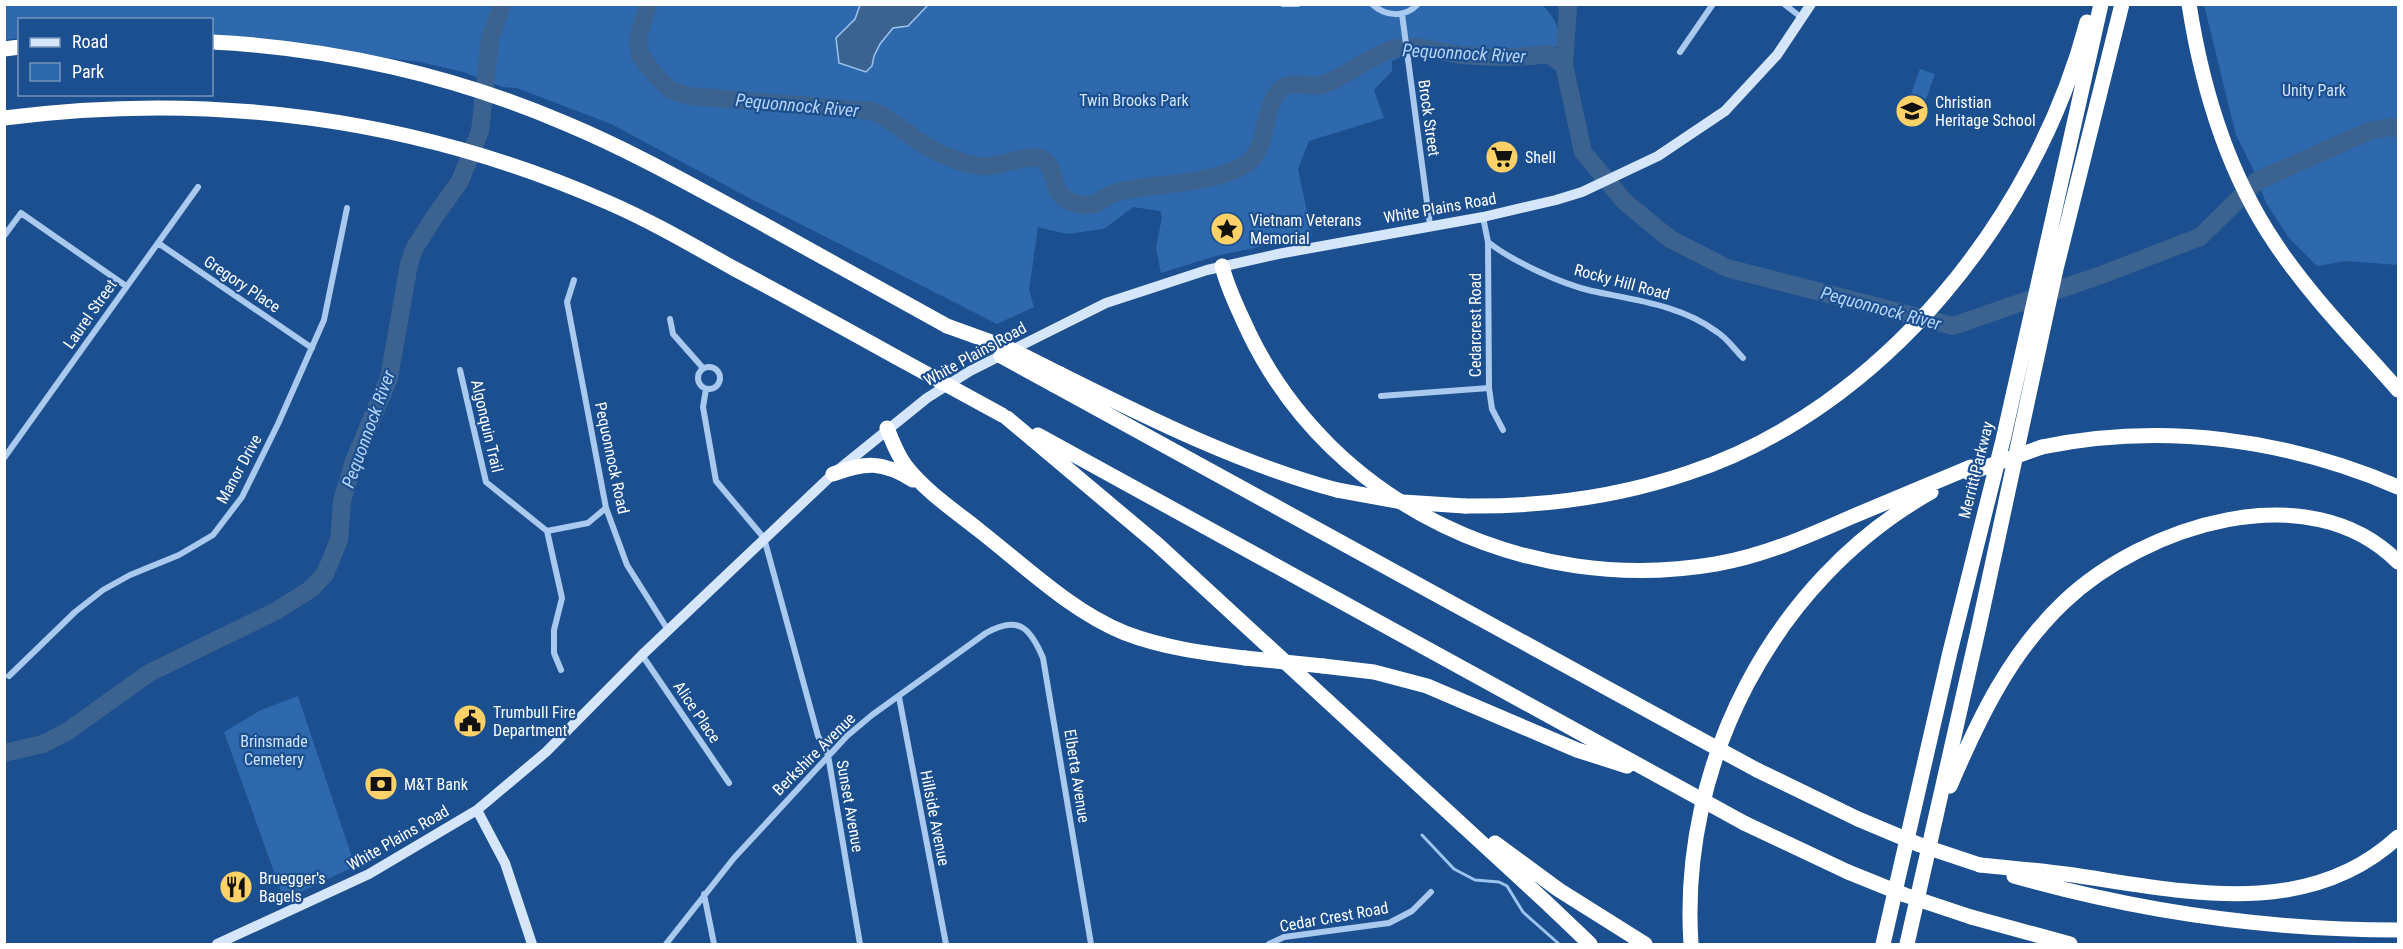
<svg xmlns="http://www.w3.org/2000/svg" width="2403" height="949" font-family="'Roboto Condensed',sans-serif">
	<rect width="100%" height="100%" fill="#1b4f8f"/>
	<!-- green -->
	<path fill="#2e69ad" d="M5,4H1542C1554,18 1561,27 1559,46L1544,50L1490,49L1447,53L1412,52L1392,61V71L1374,90L1384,118L1309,141L1298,169L1312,236L1216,256L1161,273L1156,248L1162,217L1160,211L1133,207L1104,229L1066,234L1038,227L1029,290L1034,307L997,324L753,200L611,124L517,88L502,87L463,72L420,62L212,36V20H20L19,38L5,40Z
		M2204,5H2398V265L2346,261L2317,266L2289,238L2266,203L2255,173L2236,135Z
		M1920,69L1935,74L1926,99L1911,94Z
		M298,696L355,866L284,900L224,732L261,710Z"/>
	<!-- water -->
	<path fill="#3c6290" stroke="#9cc4f0" stroke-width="1.5" d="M860,5H928L908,26L893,28L880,44L874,56L872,66L866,72L839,63L836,38L855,19Z"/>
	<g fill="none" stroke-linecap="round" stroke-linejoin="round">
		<!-- stream -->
		<path stroke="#9cc4f0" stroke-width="3" d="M1422,835L1454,869L1475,880L1499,882L1507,886L1523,912L1559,944"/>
		<!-- river -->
		<path stroke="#3c6290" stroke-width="18" d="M648,4L638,39L640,55L655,75L670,90L689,96L873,111C890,119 899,127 914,138C932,151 958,163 980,166C997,169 1030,152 1042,159C1056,166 1050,190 1067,200C1074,204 1087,207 1094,204C1102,201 1108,194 1118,192C1157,182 1210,186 1246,164C1272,148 1259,99 1286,86C1297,81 1311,88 1322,85C1346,77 1366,58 1390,50C1413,42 1440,52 1462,55C1492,58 1519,58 1548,54L1564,65
			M1566,4L1568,7L1564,65L1583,152L1625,202L1670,239L1727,268L1953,326L2101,275L2200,237L2257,181L2369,131L2392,127L2398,129
			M4,753L43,744L68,731L149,673L276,611L311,589L325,574L339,540L342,501L354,461L389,378L409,264L414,249L433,219L460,181L480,131L490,39L502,4"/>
		<!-- minor -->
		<path stroke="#a9c9ee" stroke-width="6" d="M1283,4H1298
			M1372,4C1386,17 1405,18 1418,4
			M1784,4L1802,18
			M1402,14L1430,225
			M1680,52L1713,4
			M1483,217L1488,242L1489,388L1492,409L1503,430
			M4,236L21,213L126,286
			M1488,242C1512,261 1561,284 1592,291C1634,300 1681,305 1717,332C1727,338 1735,350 1743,358
			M158,243L312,348
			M574,280L567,302L606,508L627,565L668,630
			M670,319L673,334L703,368
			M698 378a11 11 0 1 1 22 0a11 11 0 1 1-22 0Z
			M460,370L486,482L547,531
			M706,389L703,407L716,481L764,538L818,736L828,755L860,944
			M1381,396L1489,388
			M4,458L198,187
			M642,655L729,783
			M561,670L554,653V630L562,598L547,531L588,523L606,508
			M9,676L75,612L103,590L130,575L179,555L213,535L242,497L278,424L324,320L347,208
			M899,697L946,944
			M704,894L714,944
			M666,944L734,858L847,736L872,715L986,633C1018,615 1030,627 1043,658L1091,944
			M1269,944L1284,937L1389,923L1412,911L1431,892"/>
		<!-- secondary -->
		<path stroke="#d6e6fa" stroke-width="10" d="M477,810L505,863L532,944
			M217,944L369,874L477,810L546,752L642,655L833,474L927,398L970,371L1106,303L1207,270L1278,254L1483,217L1556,200L1582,192L1658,156L1725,111L1777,55L1811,4"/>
		<!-- motorway -->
		<path stroke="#fff" stroke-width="15" d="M2189,4C2202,88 2227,172 2275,243C2310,296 2357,343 2398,390
			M212,42C333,48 456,76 567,124C629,150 686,182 745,214C812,251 880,289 947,326
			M4,49L20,47
			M4,118C211,91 416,118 607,202C651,221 692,245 733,268C788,297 842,327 896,357
			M1222,266C1228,290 1239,311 1249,333C1333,507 1529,596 1716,564C1763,556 1806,537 1849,518C1890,501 1930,484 1971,467
			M1060,374C1150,419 1241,464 1337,490
			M1054,385L1678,727
			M1007,418L1157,544L1547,903L1590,944
			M887,428C892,441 897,454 905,465C925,491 955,511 980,531C1026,567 1071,611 1125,633C1164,648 1204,653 1245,658
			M1038,435L1664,779
			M2042,447C2162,422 2287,439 2398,487
			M833,474C866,462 882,461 913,480
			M1465,506C1540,507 1617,497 1688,473C1883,409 2036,216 2087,22
			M1323,666L1374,672L1427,686L1577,750L1627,766
			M1757,770L1858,819
			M1950,786C1979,718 2010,653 2064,602C2144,526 2309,472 2398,562
			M1744,823L1848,872
			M1495,843L1559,890L1645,944
			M1980,865C2008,868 2038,870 2066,874C2179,890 2305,923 2398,837
			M2014,876C2140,912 2268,930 2398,930
			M1971,917L2070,944
			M1691,944C1679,764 1773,581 1931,492
			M1883,944L1950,652L2003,440L2101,4
			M1907,944L1979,626L2056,269L2122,4"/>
		<!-- motorway-bridge -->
		<path stroke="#fff" stroke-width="15" d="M947,326L1008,348L1060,374
			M1001,356L1054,385
			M896,357L1002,415
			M1969,473L2042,447
			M1337,490L1403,502L1465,506
			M1245,658L1323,666
			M1678,727L1757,770
			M1664,779L1744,823
			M1858,819L1920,845L1980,865
			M1848,872L1905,895L1971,917"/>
	</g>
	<!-- icons -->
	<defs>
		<symbol id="school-disc" viewBox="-11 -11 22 22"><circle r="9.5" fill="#ffd166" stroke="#1b4f8f"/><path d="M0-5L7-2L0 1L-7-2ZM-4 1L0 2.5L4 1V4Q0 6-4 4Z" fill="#111"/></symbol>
		<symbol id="supermarket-disc" viewBox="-11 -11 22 22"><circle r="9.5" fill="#ffd166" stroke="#1b4f8f"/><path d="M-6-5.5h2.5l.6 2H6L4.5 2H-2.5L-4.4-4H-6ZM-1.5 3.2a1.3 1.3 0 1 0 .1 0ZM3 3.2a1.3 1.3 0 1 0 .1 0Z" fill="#111"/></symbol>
		<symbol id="sight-disc" viewBox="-11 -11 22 22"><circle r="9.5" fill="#ffd166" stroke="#1b4f8f"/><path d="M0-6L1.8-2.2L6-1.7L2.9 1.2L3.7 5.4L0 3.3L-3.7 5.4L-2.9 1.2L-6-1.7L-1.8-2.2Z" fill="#111"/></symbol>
		<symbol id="civic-disc" viewBox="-11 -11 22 22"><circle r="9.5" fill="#ffd166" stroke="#1b4f8f"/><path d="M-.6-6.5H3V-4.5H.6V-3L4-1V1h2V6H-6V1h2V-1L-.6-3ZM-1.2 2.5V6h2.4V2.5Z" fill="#111"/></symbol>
		<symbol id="bank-disc" viewBox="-11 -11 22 22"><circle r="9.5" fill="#ffd166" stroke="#1b4f8f"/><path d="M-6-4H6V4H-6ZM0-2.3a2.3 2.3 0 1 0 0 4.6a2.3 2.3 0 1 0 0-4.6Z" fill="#111"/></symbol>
		<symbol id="restaurant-disc" viewBox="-11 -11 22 22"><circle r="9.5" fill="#ffd166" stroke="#1b4f8f"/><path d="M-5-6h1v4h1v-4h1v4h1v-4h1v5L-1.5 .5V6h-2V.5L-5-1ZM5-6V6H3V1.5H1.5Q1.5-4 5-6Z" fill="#111"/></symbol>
	</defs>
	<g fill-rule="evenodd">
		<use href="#school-disc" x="1893" y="92" width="38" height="38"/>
		<use href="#supermarket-disc" x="1483" y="138" width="38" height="38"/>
		<use href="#sight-disc" x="1208" y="210" width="38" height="38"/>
		<use href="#civic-disc" x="451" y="702" width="38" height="38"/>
		<use href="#bank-disc" x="362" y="765" width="38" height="38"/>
		<use href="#restaurant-disc" x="217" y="868" width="38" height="38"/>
	</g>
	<g text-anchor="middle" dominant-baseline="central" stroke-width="4.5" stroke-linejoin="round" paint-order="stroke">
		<!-- park labels -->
		<g font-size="16" fill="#cfe3fa" stroke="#1b4f8f">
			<text x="2314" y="90">Unity Park</text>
			<text x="1134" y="100">Twin Brooks Park</text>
			<text x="274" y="741">Brinsmade<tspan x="274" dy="18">Cemetery</tspan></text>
		</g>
		<!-- poi labels -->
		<g font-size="16" fill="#fff" stroke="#1b4f8f" text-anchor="start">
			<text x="1935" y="102">Christian<tspan x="1935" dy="18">Heritage School</tspan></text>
			<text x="1525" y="157">Shell</text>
			<text x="1250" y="220">Vietnam Veterans<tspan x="1250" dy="18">Memorial</tspan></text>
			<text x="493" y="712">Trumbull Fire<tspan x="493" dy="18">Department</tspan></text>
			<text x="404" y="784">M&amp;T Bank</text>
			<text x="259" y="878">Bruegger's<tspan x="259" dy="18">Bagels</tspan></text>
		</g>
		<!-- street labels -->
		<g font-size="16" fill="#fff" stroke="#1b4f8f">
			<text transform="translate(1429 118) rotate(82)">Brock Street</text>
			<text transform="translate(1440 208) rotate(-10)">White Plains Road</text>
			<text transform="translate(1622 282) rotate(15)">Rocky Hill Road</text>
			<text transform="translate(242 284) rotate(34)">Gregory Place</text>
			<text transform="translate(90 314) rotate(-55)">Laurel Street</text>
			<text transform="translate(1475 325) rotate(-90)">Cedarcrest Road</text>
			<text transform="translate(975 354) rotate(-29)">White Plains Road</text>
			<text transform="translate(487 426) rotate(77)">Algonquin Trail</text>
			<text transform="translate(612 458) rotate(78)">Pequonnock Road</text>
			<text transform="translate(239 469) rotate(-61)">Manor Drive</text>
			<text transform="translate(1976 470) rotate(-76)">Merritt Parkway</text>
			<text transform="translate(697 712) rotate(56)">Alice Place</text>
			<text transform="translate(814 754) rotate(-45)">Berkshire Avenue</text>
			<text transform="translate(1077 776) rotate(81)">Elberta Avenue</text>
			<text transform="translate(850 806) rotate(80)">Sunset Avenue</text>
			<text transform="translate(935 818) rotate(79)">Hillside Avenue</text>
			<text transform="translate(398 838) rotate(-30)">White Plains Road</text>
			<text transform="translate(1334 917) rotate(-10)">Cedar Crest Road</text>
		</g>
		<!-- water labels -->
		<g font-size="18" font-style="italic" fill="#b5d3f5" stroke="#1b4f8f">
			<text transform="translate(1464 53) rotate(3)">Pequonnock River</text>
			<text transform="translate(797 105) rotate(5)">Pequonnock River</text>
			<text transform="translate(1881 308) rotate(15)">Pequonnock River</text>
			<text transform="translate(368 429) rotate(-70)">Pequonnock River</text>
		</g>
	</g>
	<!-- border -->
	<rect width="2403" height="949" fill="none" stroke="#ffffff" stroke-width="12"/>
	<!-- legend -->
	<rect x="18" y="18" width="195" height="78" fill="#1b4f8f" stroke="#7695bc" stroke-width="1.5"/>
	<rect x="30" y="38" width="30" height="9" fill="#d6e6fa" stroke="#7695bc" stroke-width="1.5"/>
	<text x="72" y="48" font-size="18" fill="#ffffff">Road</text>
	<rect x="30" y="63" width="30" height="18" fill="#2e69ad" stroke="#7695bc" stroke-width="1.5"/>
	<text x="72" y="78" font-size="18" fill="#ffffff">Park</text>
</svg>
